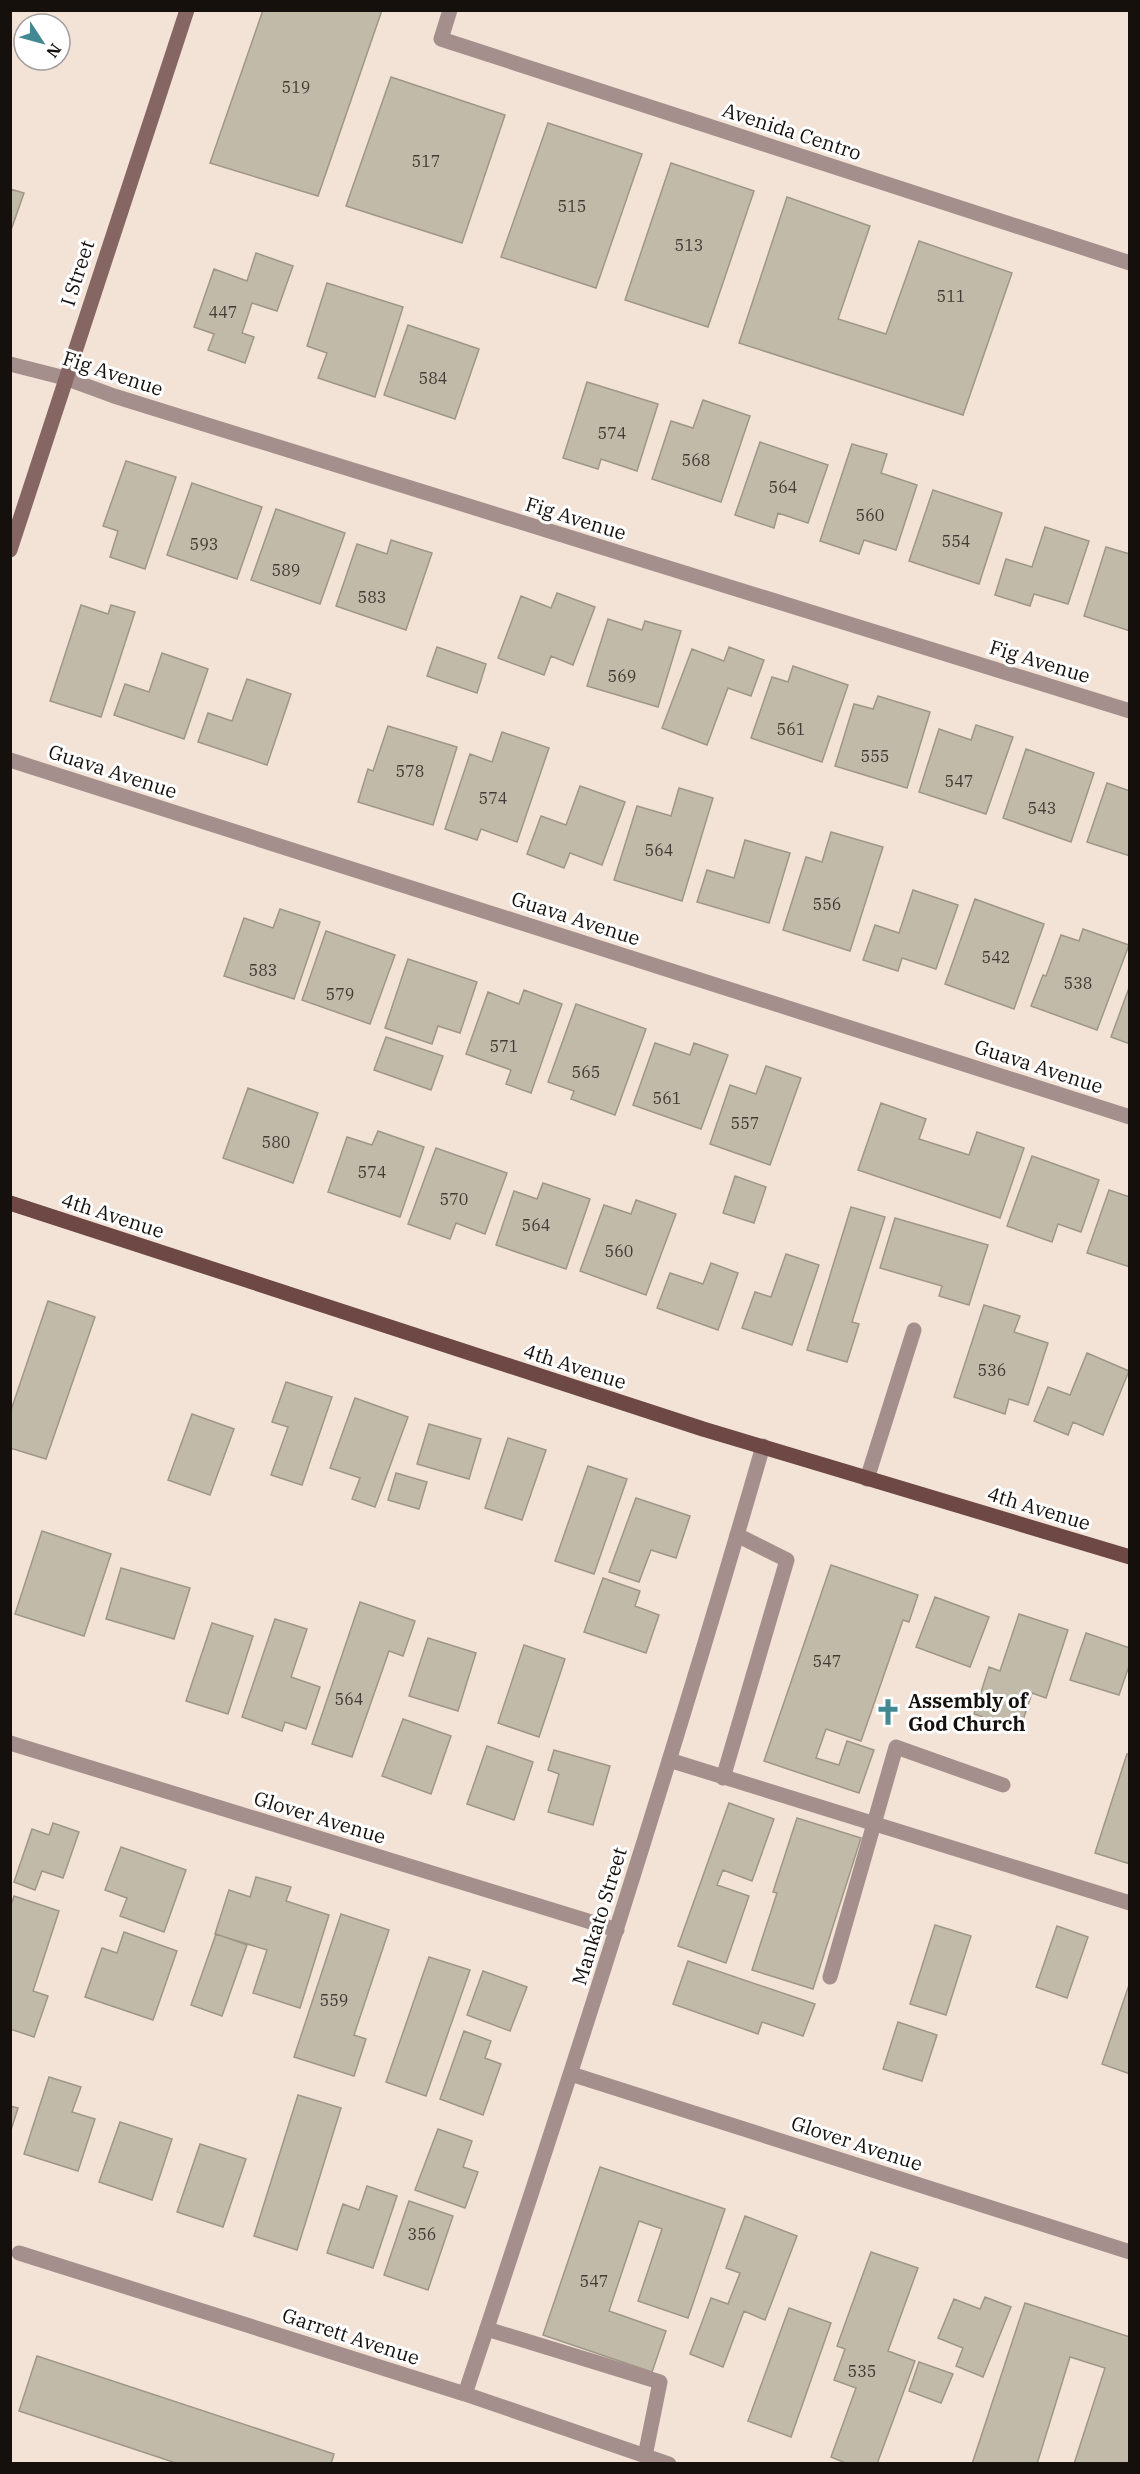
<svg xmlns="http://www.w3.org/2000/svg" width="1140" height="2474" font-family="'IBM Plex Serif',serif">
	<rect width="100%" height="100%" fill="#f3e2d6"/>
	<!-- building -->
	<path fill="#c2baa9" stroke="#9e9787" stroke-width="1.5" d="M263,10H382L318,196L210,163Z
		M391,77L505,115L462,243L346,206Z
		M548,123L642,154L596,288L501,257Z
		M671,163L754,191L708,327L625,300Z
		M10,189L24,193L10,233Z
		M787,197L870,226L838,319L886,334L919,241L1012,273L963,415L739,343Z
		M256,253L293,266L277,311L252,303L242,333L254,337L245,363L208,350L214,334L194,327L214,269L247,281Z
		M327,283L403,307L375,397L318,378L327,353L307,346Z
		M408,325L479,349L455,419L384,395Z
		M587,382L658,404L637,471L601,459L598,469L563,458Z
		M703,400L750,416L721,502L652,479L671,421L693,428Z
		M760,442L828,465L808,523L778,513L774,528L735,515Z
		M852,444L887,454L881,473L917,485L896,550L864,540L859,554L820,541Z
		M126,461L176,477L145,569L110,557L118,531L103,526Z
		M192,483L262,507L237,579L167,555Z
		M933,490L1002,513L979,584L909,561Z
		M276,509L345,533L320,604L251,580Z
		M1045,527L1089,541L1068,604L1034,594L1030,606L995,595L1006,559L1032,567Z
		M391,540L432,553L406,630L336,606L357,544L387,554Z
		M1106,547L1130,554V631L1084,616Z
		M557,593L595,607L573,665L551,656L544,675L498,658L521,596L551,608Z
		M81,605L108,614L111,605L135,612L101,717L50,701Z
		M608,619L642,630L645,621L681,631L658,707L587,686Z
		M437,647L486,664L477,693L427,676Z
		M729,647L764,660L751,696L728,688L707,745L662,728L692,649L724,661Z
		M162,653L208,669L184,739L114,715L125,684L149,692Z
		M793,666L848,685L822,762L751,738L772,677L788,682Z
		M247,679L291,694L267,765L198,742L208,713L232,721Z
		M878,696L930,712L907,788L835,766L854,704L873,709Z
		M976,725L1013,737L986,814L919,792L939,729L971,740Z
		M388,726L457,747L433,825L358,802L368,769L373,771Z
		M502,732L549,748L517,842L481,829L477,840L445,829L470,754L492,762Z
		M1026,749L1094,773L1071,842L1003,818Z
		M1107,783L1130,791V856L1087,842Z
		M580,786L625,802L602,865L570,853L564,868L527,854L541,816L566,825Z
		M679,788L713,798L682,901L614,880L637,806L671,816Z
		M831,832L883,847L850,951L783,930L806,857L822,862Z
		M745,840L790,853L769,923L697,902L707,870L734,878Z
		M913,890L958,905L936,969L902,958L898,971L863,960L875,925L899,933Z
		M975,899L1044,924L1014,1009L945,984Z
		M280,909L320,922L294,999L224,976L244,918L273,928Z
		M1083,929L1129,945L1097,1030L1031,1006L1043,975L1046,976L1061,935L1079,941Z
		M326,931L395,955L370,1024L302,1000Z
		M408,959L477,982L460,1033L438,1026L432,1044L385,1028Z
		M1130,985V1044L1111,1037Z
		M524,990L562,1004L531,1093L506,1084L511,1070L466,1054L488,992L519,1004Z
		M576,1004L646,1029L615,1115L571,1099L574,1091L548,1082Z
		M386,1037L443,1056L431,1090L374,1070Z
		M655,1043L690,1055L694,1043L728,1055L701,1129L633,1105Z
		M766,1066L801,1078L770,1165L710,1144L730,1085L756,1094Z
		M248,1088L318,1113L293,1183L223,1158Z
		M881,1103L926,1119L919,1139L969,1155L977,1132L1024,1148L1000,1218L858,1170Z
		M378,1131L424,1147L400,1217L328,1192L347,1137L372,1145Z
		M436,1148L507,1173L485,1234L456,1223L450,1239L408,1224Z
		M1032,1156L1099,1180L1081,1232L1058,1224L1052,1242L1007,1226Z
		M735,1176L766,1187L754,1223L723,1213Z
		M543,1183L590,1199L566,1269L496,1245L514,1191L537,1199Z
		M1109,1190L1130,1197V1267L1087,1253Z
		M636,1200L676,1214L646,1295L580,1271L604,1205L631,1214Z
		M851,1207L885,1217L852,1322L859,1324L847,1362L807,1350Z
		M895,1218L988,1245L969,1305L939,1296L942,1286L880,1268Z
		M786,1254L819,1265L792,1345L742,1328L755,1292L771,1297Z
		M711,1263L738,1273L718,1330L657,1308L670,1273L703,1284Z
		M48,1301L95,1317L46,1459L10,1448V1413Z
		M984,1305L1020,1316L1014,1332L1048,1343L1028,1405L1009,1399L1005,1414L954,1397Z
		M1087,1353L1129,1371L1103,1435L1073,1422L1068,1435L1034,1421L1048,1387L1070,1395Z
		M286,1382L332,1397L302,1485L271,1475L288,1427L272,1422Z
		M355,1398L408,1417L375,1507L352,1499L360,1478L330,1468Z
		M192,1414L234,1429L210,1495L168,1480Z
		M429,1424L481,1439L469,1479L417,1464Z
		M508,1438L546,1450L522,1520L485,1508Z
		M588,1466L627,1479L594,1574L555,1561Z
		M396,1473L427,1482L419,1509L388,1500Z
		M636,1498L690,1516L676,1558L651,1550L639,1582L609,1572Z
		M42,1531L111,1554L84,1636L15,1614Z
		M831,1565L918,1595L909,1622L903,1620L861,1741L826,1729L816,1758L839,1765L847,1741L874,1750L859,1793L764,1761Z
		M121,1568L190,1588L174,1639L106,1619Z
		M603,1578L640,1591L635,1606L659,1615L646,1653L584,1632Z
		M935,1597L989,1617L970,1667L916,1647Z
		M360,1602L415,1621L403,1656L389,1651L352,1757L312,1744Z
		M1019,1614L1068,1630L1046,1698L1032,1693L1020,1729L974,1714L989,1667L1000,1671Z
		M275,1619L307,1629L291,1677L320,1687L306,1729L285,1722L282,1731L242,1717Z
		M212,1623L253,1636L228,1714L186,1701Z
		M1086,1633L1130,1648V1663L1119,1695L1070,1680Z
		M428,1638L476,1653L458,1711L409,1696Z
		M524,1645L565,1659L539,1737L498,1723Z
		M403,1719L451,1736L431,1794L382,1776Z
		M487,1746L533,1762L514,1820L467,1804Z
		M554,1750L610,1766L593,1825L548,1812L559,1774L548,1770Z
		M1127,1754L1130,1755V1864L1095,1853Z
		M729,1803L774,1819L752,1881L723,1870L717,1885L749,1896L726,1963L678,1946Z
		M797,1818L861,1838L813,1989L752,1970L777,1893L773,1892Z
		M53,1823L79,1832L63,1878L42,1871L35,1890L14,1882L32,1829L49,1835Z
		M121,1847L186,1870L164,1932L120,1916L127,1898L105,1890Z
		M256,1877L291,1887L286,1901L329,1915L300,2008L253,1993L267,1950L215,1934L229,1890L250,1897Z
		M14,1896L59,1911L33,1991L48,1996L34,2037L10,2029V1908Z
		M341,1914L389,1930L354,2035L366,2039L354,2076L294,2057Z
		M935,1925L971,1936L946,2015L910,2004Z
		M1057,1926L1088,1937L1067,1998L1036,1987Z
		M124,1932L177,1951L153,2020L85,1997L102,1948L117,1953Z
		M216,1934L247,1945L222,2016L191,2005Z
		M429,1957L470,1970L426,2096L386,2082Z
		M688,1961L815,2004L803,2036L762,2022L758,2034L673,2004Z
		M483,1971L527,1987L510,2031L467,2015Z
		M1130,1982V2074L1102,2064Z
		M898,2022L937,2035L922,2081L883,2069Z
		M464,2031L491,2041L485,2058L501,2064L483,2115L440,2099Z
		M49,2077L81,2087L72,2112L95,2119L78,2171L24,2154Z
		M298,2095L341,2108L297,2250L254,2236Z
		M10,2106L18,2108L10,2133Z
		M120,2122L172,2139L152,2200L99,2182Z
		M438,2129L472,2141L463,2167L478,2172L465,2208L415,2190Z
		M200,2144L246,2159L223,2227L177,2212Z
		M600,2167L725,2209L688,2318L638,2301L662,2229L639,2221L609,2311L666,2331L652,2372L543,2335Z
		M367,2186L397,2196L373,2268L327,2253L343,2204L359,2210Z
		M409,2201L453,2216L428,2290L384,2275Z
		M745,2216L797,2236L765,2320L744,2311L723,2367L690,2354L711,2298L728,2304L740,2273L726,2268Z
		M871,2252L918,2268L888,2351L915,2361L877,2464H848L831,2457L856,2388L834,2380L845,2349L837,2346Z
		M985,2297L1011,2307L983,2377L956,2366L963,2348L938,2338L954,2299L980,2309Z
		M1025,2303L1130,2337V2464H1074L1105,2368L1070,2357L1037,2464H972Z
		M789,2308L831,2323L791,2437L748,2421Z
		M37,2356L334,2454L331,2464H179L19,2411Z
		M919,2362L953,2374L941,2403L909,2391Z"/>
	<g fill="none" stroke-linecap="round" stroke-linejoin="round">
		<!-- lane -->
		<path stroke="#a58f8c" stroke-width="15" d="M867,1479L914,1330
			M723,1778L787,1560L737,1535
			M830,1977L896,1747L1003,1785
			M487,2329L660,2382L645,2456"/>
		<!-- street -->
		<path stroke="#a58f8c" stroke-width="15" d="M450,10L441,39L1130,263
			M10,364L65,378L114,396L1130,711
			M10,760L1130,1117
			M10,1743L617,1930
			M669,1760L1130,1903
			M571,2074L1130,2252
			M19,2253L465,2394L669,2464
			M465,2394C570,2080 671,1765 763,1446"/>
		<!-- secondary -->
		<path stroke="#856662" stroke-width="15" d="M10,550L187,10"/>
		<!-- primary -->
		<path stroke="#6d4845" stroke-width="15" d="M10,1203L703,1429L1130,1557"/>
	</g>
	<!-- icons -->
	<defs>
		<symbol id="church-bare" viewBox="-9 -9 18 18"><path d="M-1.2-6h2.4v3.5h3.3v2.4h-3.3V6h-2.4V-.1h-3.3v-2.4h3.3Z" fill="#428892" stroke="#fff" stroke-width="2.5" paint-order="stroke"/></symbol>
	</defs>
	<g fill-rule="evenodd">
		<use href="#church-bare" x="869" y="1693" width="38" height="38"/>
	</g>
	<g text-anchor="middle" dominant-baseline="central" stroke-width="6" stroke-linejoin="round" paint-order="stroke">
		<!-- number labels -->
		<g font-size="16" fill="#413a34">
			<text x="296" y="87">519</text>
			<text x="426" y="161">517</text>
			<text x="572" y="206">515</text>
			<text x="689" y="245">513</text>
			<text x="951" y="296">511</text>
			<text x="223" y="312">447</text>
			<text x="433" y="378">584</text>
			<text x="612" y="433">574</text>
			<text x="696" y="460">568</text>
			<text x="783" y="487">564</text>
			<text x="870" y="515">560</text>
			<text x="956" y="541">554</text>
			<text x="204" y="544">593</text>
			<text x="286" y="570">589</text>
			<text x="372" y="597">583</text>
			<text x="622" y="676">569</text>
			<text x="791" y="729">561</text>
			<text x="875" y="756">555</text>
			<text x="410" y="771">578</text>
			<text x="959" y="781">547</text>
			<text x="493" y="798">574</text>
			<text x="1042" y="808">543</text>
			<text x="659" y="850">564</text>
			<text x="827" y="904">556</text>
			<text x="996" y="957">542</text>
			<text x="263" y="970">583</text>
			<text x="1078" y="983">538</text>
			<text x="340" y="994">579</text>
			<text x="504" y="1046">571</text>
			<text x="586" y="1072">565</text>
			<text x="667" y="1098">561</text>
			<text x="745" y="1123">557</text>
			<text x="276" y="1142">580</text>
			<text x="372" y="1172">574</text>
			<text x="454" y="1199">570</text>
			<text x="536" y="1225">564</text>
			<text x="619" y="1251">560</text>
			<text x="992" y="1370">536</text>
			<text x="827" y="1661">547</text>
			<text x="349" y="1699">564</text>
			<text x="334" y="2000">559</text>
			<text x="422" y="2234">356</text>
			<text x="594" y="2281">547</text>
			<text x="862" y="2371">535</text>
		</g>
		<!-- street labels -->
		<g font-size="20" fill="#16100d" stroke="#fff">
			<text transform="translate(792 131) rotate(18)">Avenida Centro</text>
			<text transform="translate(77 273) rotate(-72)">I Street</text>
			<text transform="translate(113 373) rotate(18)">Fig Avenue</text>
			<text transform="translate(576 518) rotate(17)">Fig Avenue</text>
			<text transform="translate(1040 661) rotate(17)">Fig Avenue</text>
			<text transform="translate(113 771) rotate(18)">Guava Avenue</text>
			<text transform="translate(576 918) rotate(18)">Guava Avenue</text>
			<text transform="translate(1039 1066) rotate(18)">Guava Avenue</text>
			<text transform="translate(113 1215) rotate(18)">4th Avenue</text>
			<text transform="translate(575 1366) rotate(18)">4th Avenue</text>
			<text transform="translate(1039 1508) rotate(17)">4th Avenue</text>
			<text transform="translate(320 1817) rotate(17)">Glover Avenue</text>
			<text transform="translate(599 1916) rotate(-73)">Mankato Street</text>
			<text transform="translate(857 2143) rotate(18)">Glover Avenue</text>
			<text transform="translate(351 2336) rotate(18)">Garrett Avenue</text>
		</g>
		<!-- poi labels -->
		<g font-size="20" font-weight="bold" fill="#16100d" stroke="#fff" text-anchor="start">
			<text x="908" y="1700">Assembly of<tspan x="908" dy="23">God Church</tspan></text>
		</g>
	</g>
	<!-- border -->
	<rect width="1140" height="2474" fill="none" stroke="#16100d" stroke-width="24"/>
	<!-- north arrow -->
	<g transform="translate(42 42) rotate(126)"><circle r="28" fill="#ffffff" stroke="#a29f9e" stroke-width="1.5"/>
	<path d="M0-4.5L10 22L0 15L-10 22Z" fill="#428892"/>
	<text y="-9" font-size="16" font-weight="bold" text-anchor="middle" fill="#16100d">N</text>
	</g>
</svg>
